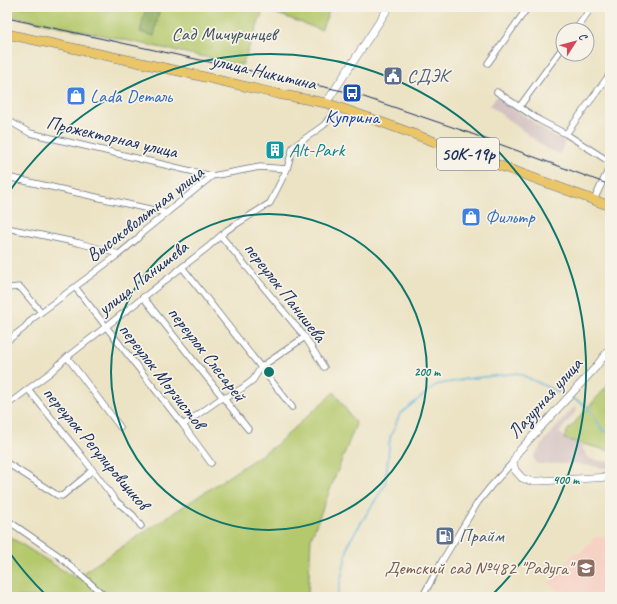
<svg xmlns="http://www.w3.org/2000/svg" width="617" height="604" font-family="Caveat,sans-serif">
	<rect width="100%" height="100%" fill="#f7f3e8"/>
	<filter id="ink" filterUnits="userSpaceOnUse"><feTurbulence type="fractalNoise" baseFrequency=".025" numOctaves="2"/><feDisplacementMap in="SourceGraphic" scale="8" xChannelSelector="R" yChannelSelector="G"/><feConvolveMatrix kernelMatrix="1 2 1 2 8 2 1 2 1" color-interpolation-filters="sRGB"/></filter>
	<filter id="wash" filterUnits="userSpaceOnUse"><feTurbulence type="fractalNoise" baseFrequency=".012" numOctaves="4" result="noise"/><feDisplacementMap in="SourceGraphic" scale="16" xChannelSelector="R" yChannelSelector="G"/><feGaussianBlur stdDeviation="0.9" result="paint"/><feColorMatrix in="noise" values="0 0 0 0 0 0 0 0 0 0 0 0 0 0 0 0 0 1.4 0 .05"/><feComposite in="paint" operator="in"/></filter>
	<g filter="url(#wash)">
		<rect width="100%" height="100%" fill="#ece3c4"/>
		<!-- built -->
		<path fill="#f6d2c5" d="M610,536V597H564L548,582L576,552L580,553L595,537Z"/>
		<!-- industrial -->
		<path fill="#d1bfbf" d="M497,96L551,135L565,141L560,154L547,149L490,106Z
			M574,407L577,410L559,433L580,444L589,459L610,462V469L577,464H537L533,457L546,439Z"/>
		<!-- green -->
		<path fill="#b4c86c" stroke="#687c65" d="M7,7H331L321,30L264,9L242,65L7,15Z
			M610,383V451L564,439L567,431Z
			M334,392L356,424L311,538L308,597H7V535L75,578L276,445Z"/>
		<!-- forest -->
		<path fill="#8fac60" stroke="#556e5f" d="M146,7H160L154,36L140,32Z"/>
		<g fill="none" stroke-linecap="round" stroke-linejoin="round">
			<!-- stream -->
			<path stroke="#5fb5db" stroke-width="1.5" d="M572,398L587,406L603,431L610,432
				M337,597L349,542L385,485L390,438L400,414L436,385L466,379L518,373L566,396"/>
		</g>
	</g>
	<g filter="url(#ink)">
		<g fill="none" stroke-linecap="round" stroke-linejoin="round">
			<defs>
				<path id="minor" d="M575,30L592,7
					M488,63L528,7
					M497,92L539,120L566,134L610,162
					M520,106L563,47
					M7,120L30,133L212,176
					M566,134L610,74
					M7,177L167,213
					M594,200L610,166
					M7,228L79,243L119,254
					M221,236L305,337L324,367
					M182,267L292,407
					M75,287L183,425L211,463
					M7,288L20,287L41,312
					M143,297L248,429
					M7,341L24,328L32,319L75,287L119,254L137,239L143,232L212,176L260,167L287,169L293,147L324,125L338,107
					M67,357L120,427
					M28,389L82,456L116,501L133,515L141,526
					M7,405L51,372L67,357L208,247L227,230L270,203L287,169
					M183,425L223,397H227L241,389L253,380L261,367L305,337
					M7,463L57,495L62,496L86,476L92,470
					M7,520L59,556L106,597
					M424,597V594L442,561L478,502L483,496L491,486L513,462"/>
				<path id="tertiary" d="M326,103L389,7
					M610,348L595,368L518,452L513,462L515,470L522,478L530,481H540L610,477"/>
				<path id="primary" d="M7,34L183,72L278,94L326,103L378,121L610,206"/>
			</defs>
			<!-- minor casing -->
			<use href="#minor" stroke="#646e82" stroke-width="7"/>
			<!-- tertiary casing -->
			<use href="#tertiary" stroke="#646e82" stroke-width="8"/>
			<!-- primary casing -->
			<use href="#primary" stroke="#646e82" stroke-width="10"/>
			<!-- minor -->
			<use href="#minor" stroke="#fff" stroke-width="5.5"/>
			<!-- tertiary -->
			<use href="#tertiary" stroke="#fff" stroke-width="7"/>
			<!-- primary -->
			<use href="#primary" stroke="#ebc669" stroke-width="9"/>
			<!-- tram -->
			<path stroke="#1b2f5e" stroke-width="1" d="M7,18L352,93L464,131L610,185"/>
		</g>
	</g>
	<!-- distance rings -->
	<g fill="none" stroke="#0f766e" stroke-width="2">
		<circle cx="269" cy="372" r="158"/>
		<path d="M46 595A316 316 0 0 1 7 549M7 195A316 316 0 1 1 492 595"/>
	</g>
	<!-- icons -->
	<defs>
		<symbol id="civic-square" viewBox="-11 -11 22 22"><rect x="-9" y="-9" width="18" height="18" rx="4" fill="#5c6f8a" stroke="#f7f3e8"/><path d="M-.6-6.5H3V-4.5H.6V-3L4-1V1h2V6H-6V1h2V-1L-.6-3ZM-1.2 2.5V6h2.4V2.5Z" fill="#fff"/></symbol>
		<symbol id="bus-square" viewBox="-11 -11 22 22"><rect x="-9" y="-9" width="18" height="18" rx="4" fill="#1a4fb4" stroke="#f7f3e8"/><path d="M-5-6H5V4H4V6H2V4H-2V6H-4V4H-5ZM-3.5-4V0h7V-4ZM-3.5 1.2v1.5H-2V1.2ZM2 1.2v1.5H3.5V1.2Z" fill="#fff"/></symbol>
		<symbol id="shop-square" viewBox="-11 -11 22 22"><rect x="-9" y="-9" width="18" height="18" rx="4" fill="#3f7fe0" stroke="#f7f3e8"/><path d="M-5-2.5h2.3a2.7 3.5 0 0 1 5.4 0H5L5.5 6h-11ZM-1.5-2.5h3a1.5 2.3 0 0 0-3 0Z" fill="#fff"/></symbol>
		<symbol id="building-square" viewBox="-11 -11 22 22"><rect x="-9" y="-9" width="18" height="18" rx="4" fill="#0f9aa8" stroke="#f7f3e8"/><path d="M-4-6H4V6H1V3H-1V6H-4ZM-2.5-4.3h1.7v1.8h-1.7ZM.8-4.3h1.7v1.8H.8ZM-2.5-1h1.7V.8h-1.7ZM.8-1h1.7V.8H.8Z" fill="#fff"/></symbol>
		<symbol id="fuel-square" viewBox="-11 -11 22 22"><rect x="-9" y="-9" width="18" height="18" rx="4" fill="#5c6f8a" stroke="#f7f3e8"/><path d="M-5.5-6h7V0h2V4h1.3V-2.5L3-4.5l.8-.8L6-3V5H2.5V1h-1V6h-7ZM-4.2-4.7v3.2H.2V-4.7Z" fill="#fff"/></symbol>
		<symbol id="school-square" viewBox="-11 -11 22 22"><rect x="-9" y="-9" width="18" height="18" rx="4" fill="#8d6e63" stroke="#f7f3e8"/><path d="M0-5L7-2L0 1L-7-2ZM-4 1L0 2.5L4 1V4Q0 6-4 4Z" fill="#fff"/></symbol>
	</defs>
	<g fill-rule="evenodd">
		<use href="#civic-square" x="382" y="65" width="22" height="22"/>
		<use href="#bus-square" x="341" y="82" width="22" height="22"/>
		<use href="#shop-square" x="65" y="85" width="22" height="22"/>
		<use href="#building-square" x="264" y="139" width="22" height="22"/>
		<use href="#shop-square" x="460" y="206" width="22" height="22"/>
		<use href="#fuel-square" x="434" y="525" width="22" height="22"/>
		<use href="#school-square" x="575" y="557" width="22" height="22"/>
	</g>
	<g text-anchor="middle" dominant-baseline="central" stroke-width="3.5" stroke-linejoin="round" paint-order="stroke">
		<!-- shield labels -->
		<rect fill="#f7f3e8" stroke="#5d6a87" stroke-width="1" x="437" y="138" width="62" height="32" rx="3"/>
		<g font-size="18" font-weight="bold" fill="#1b2f5e">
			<text x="468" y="154">50К-19р</text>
		</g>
		<!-- park labels -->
		<g font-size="19" fill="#415562" stroke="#f7f3e8">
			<text x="224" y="34">Сад Мичуринцев</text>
		</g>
		<!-- street labels -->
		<g font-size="19" fill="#1b2f5e" stroke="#f7f3e8">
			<text transform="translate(264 72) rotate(13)">улица Никитина</text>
			<text transform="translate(112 137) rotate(13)">Прожекторная улица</text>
			<text transform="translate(145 214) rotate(-38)">Высоковольтная улица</text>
			<text transform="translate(143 278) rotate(-38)">улица Панишева</text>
			<text transform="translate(285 292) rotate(52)">переулок Панишева</text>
			<text transform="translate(207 354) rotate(52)">переулок Слесарей</text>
			<text transform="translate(162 376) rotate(52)">переулок Морзистов</text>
			<text transform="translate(545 398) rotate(-48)">Лазурная улица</text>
			<text transform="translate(96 448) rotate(50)">переулок Регулировщиков</text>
		</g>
		<!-- service labels -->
		<g font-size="19" fill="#4e5e75" stroke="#f7f3e8" text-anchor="start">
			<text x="407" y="76">СДЭК</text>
			<text x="459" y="536">Прайм</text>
		</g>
		<!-- shop labels -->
		<g font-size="19" fill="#366cbe" stroke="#f7f3e8" text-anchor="start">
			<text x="90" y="96">Lada Dеталь</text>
			<text x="485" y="217">Фильтр</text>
		</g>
		<!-- transit labels -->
		<g font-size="19" fill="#164399" stroke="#f7f3e8">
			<text x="352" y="117">Куприна</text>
		</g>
		<!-- culture labels -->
		<g font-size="19" fill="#0d838f" stroke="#f7f3e8" text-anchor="start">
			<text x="289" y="150">Alt-Park</text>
		</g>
		<!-- education labels -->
		<g font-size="19" fill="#785e54" stroke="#f7f3e8" text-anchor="end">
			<text x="572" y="568">Детский сад №482 "Радуга"</text>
		</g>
	</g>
	<circle cx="269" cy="372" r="6" fill="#0f766e" stroke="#f7f3e8" stroke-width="2"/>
	<g font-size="12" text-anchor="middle" font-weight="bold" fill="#0f766e" stroke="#f7f3e8" stroke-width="3.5" stroke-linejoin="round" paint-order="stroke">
		<text x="427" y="376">200 m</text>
		<text x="566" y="484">400 m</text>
	</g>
	<!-- margin -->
	<rect width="617" height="604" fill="none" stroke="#f7f3e8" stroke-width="24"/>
	<!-- north arrow -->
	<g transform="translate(575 42) rotate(54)"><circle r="19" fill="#f7f3e8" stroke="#9fa5b1"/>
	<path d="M0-3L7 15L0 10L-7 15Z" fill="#d1495b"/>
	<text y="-6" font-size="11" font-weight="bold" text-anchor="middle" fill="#1b2f5e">С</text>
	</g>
</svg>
